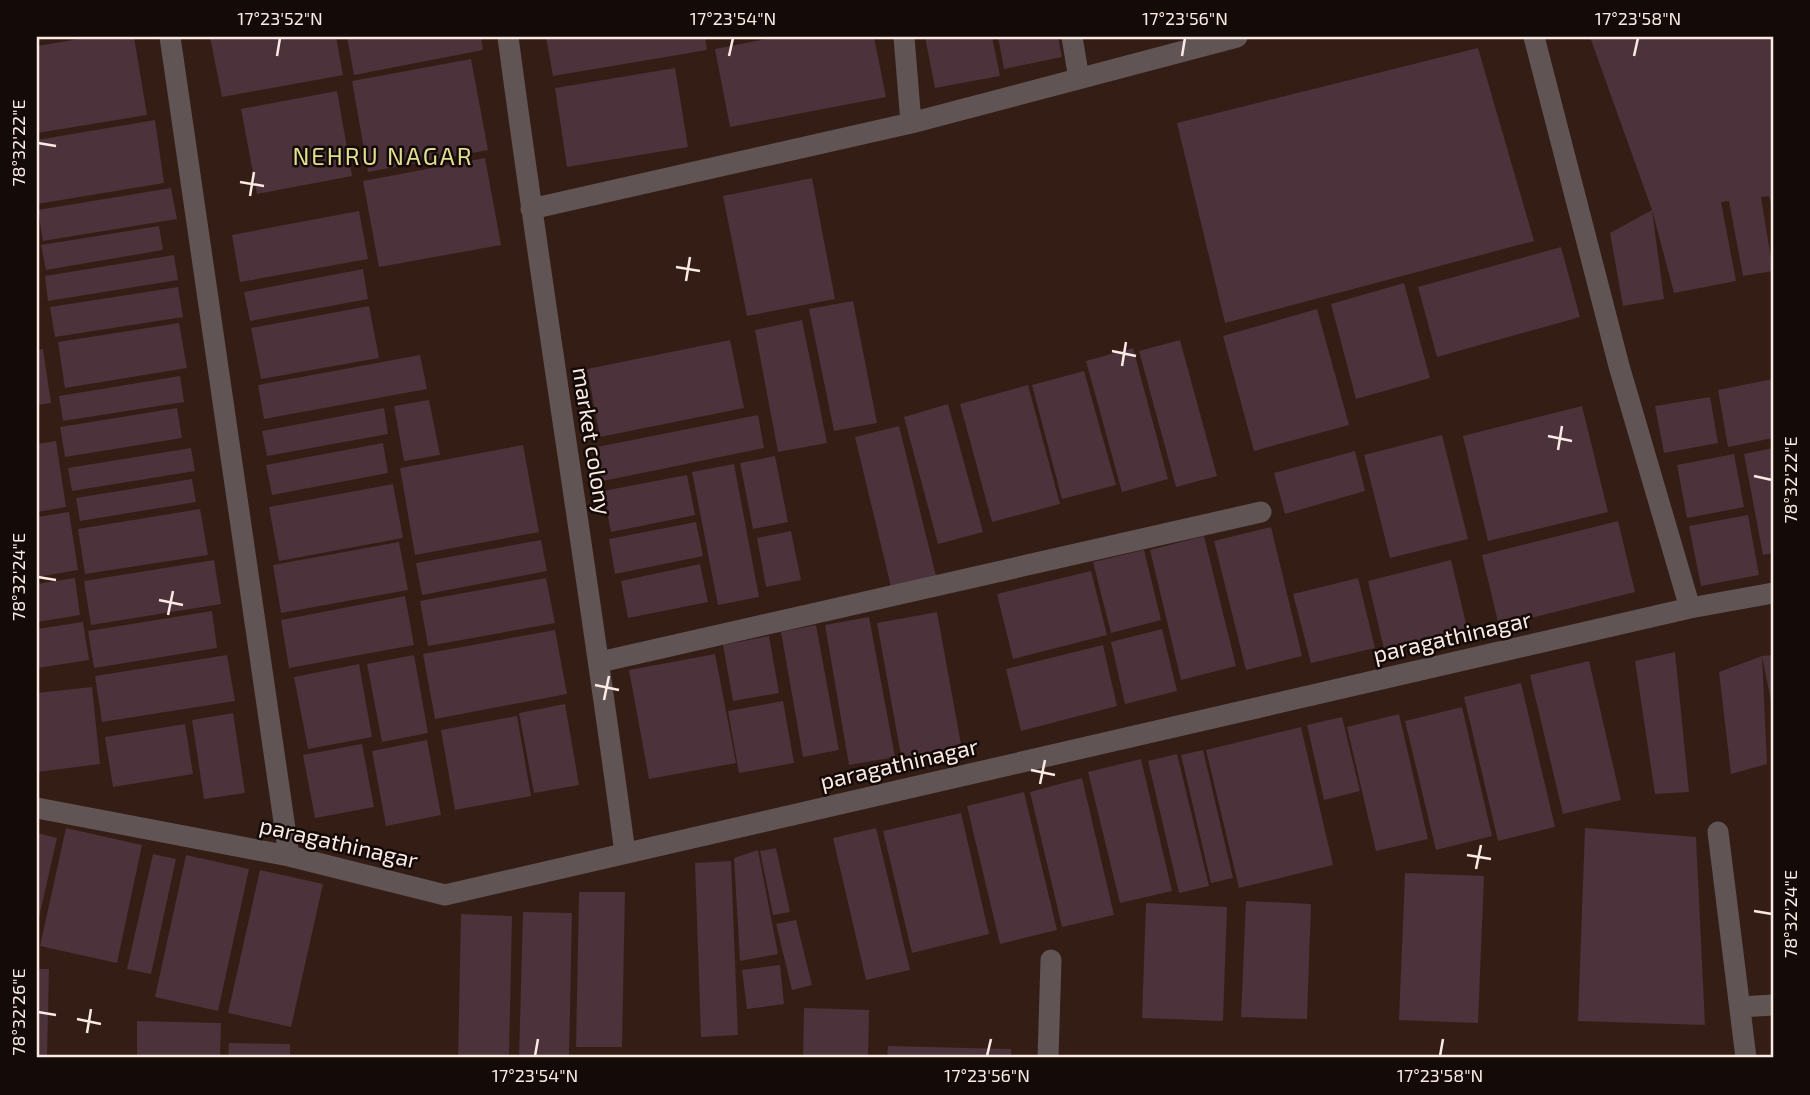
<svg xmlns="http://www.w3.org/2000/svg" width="1810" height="1095" font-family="'Exo 2',sans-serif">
	<rect width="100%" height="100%" fill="#341d15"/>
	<!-- building -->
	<path fill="#4b323b" d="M91,37H134L147,115L37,133V46Z
		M210,37H336L343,75L222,97Z
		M347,37H481L483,50L354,75Z
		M546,37H705L707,50L553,76Z
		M777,37H874L886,97L730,127L715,49Z
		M925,37H992L1000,76L935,88Z
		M998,37H1058L1062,57L1004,69Z
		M1590,37H1773V211L1769,196L1761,197L1773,271L1743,276L1729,201L1721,202L1736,281L1674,293L1652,210Z
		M1478,48L1534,241L1225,323L1177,123Z
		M471,59L488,150L368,172L352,81Z
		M675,68L688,147L567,167L555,88Z
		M337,91L352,176L257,194L241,109Z
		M155,120L164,183L37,204V140Z
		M485,158L501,245L379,267L363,181Z
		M812,178L835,299L747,316L723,196Z
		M171,188L177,219L43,241L38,210Z
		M1652,210L1664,299L1623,306L1610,233Z
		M359,211L368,259L240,282L232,235Z
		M159,226L163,250L46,270L41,245Z
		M1561,247L1580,317L1437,357L1418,287Z
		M174,255L178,280L48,301L45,276Z
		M363,269L368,299L250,321L244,292Z
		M1404,283L1430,378L1356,399L1331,304Z
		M178,287L183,317L55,337L50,307Z
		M853,301L877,423L834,431L809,309Z
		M369,306L379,358L261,379L251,328Z
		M1317,309L1349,425L1254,451L1223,336Z
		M802,320L827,443L778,452L755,330Z
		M179,323L187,368L65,388L58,342Z
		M730,340L744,408L600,437L587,369Z
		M1180,340L1217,476L1176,487L1139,351Z
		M1133,348L1168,479L1122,492L1086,361Z
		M43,349L51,403L37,405V350Z
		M420,355L427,389L264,419L258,385Z
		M1084,371L1116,485L1062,499L1032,385Z
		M180,376L184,402L63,421L59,396Z
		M1773,379V438L1728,447L1718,390Z
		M1028,385L1060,504L992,522L960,404Z
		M1710,397L1718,443L1664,453L1655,406Z
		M429,400L440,455L404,461L394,406Z
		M948,404L983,532L938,544L904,417Z
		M1582,406L1608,512L1488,541L1463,436Z
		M177,408L182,438L65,457L60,427Z
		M384,408L388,434L267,456L262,431Z
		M758,415L764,448L598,482L592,448Z
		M899,426L936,576L891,587L855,437Z
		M1442,435L1468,539L1390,558L1364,455Z
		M56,441L66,507L37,512V444Z
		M383,443L388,473L272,495L266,465Z
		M523,445L539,532L415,555L400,468Z
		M191,448L195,471L72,491L68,468Z
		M1773,448V553L1763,555L1744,454Z
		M1355,451L1365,491L1285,514L1274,473Z
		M1734,454L1744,507L1687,518L1677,465Z
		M775,456L788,522L753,529L740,463Z
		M734,464L759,597L718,605L692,472Z
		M687,475L695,515L611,532L603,491Z
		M192,479L196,502L80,521L76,498Z
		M393,484L403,538L279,561L269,507Z
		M200,509L208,555L85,574L78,529Z
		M69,512L78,570L37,577V517Z
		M1748,515L1759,575L1701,586L1689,526Z
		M1618,521L1635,592L1499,626L1482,555Z
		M696,522L703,556L615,574L609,539Z
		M1271,527L1302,656L1246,670L1214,541Z
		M791,531L801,580L766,587L757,538Z
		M1204,536L1236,666L1181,680L1150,550Z
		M541,540L547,571L422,595L416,563Z
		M399,542L408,590L281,613L273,565Z
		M1144,550L1161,620L1111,633L1093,562Z
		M214,560L221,604L91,625L84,581Z
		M1451,560L1467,628L1384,649L1368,581Z
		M700,564L708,602L628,618L621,581Z
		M1091,571L1107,635L1013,659L997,594Z
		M75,578L80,615L37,622V584Z
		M546,578L555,623L428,646L420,601Z
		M1358,578L1375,648L1311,663L1293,594Z
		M405,596L414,645L289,668L281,620Z
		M212,611L217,648L94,668L88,631Z
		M937,612L962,750L902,761L877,623Z
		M869,617L895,757L849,765L825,625Z
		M83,622L89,660L37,668V629Z
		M816,625L839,750L803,757L781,632Z
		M1162,629L1177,691L1125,704L1111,642Z
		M555,630L567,694L435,719L423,654Z
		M769,636L779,693L733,701L723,645Z
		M1103,645L1117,706L1021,731L1006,669Z
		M1675,652L1689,792L1655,794L1635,661Z
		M715,654L736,763L649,779L629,670Z
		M227,655L235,701L102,722L95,676Z
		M414,655L428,733L382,742L367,664Z
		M1773,655V706H1772L1762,656Z
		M1762,656L1767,764L1731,774L1719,672Z
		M1589,661L1621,800L1563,814L1530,675Z
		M359,664L372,737L308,749L294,677Z
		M1521,683L1555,827L1498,841L1464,697Z
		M92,687L100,764L37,772V693Z
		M783,701L794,763L739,773L728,711Z
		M565,704L579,785L534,793L519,713Z
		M1462,707L1492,836L1436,850L1405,721Z
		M233,713L245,793L204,799L192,720Z
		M1399,714L1428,839L1376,851L1347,727Z
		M517,716L531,796L455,810L441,730Z
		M1342,717L1360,791L1324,800L1307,725Z
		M185,724L193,774L113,787L105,737Z
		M1301,727L1333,865L1239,888L1206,750Z
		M427,740L441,815L386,826L372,751Z
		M362,744L374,807L315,818L303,755Z
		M1203,750L1233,878L1211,883L1181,755Z
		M1177,754L1209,886L1179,893L1148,761Z
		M1141,759L1172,891L1120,903L1088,772Z
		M1082,778L1114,915L1062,927L1030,792Z
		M1024,792L1057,930L1000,944L967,806Z
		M961,813L989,934L912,953L883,831Z
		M66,828L142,845L117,963L40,946Z
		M876,828L910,970L866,980L833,838Z
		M1585,828L1696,837L1705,1025L1578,1021Z
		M37,833L57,838L38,922H37Z
		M776,848L790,912L773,915L760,851Z
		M758,850L778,954L740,961L734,858Z
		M153,854L176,859L151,974L127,969Z
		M186,855L249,869L218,1011L155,997Z
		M731,861L738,1035L701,1037L695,863Z
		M260,870L323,884L291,1027L228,1013Z
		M1405,873L1484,876L1478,1023L1399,1020Z
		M579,892H625L622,1047H576Z
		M1246,901L1311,904L1307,1019L1241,1017Z
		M1146,903L1227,907L1223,1021L1142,1018Z
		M523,912L572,913L569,1058H519Z
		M461,914L512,916L509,1058H458Z
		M796,920L812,985L792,990L776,924Z
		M780,965L784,1004L747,1009L742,970Z
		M37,969H49L47,1058H37Z
		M804,1008L869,1010L868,1058H803Z
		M137,1021L221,1023L220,1058H137Z
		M229,1043L290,1044V1058H228Z
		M888,1046L1011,1049V1058H887Z"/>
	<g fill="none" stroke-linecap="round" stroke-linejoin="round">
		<!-- minor -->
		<path stroke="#615454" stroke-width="21" d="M170,37L289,856
			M508,37C544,309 589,581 625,853
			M904,37L911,123
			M1072,37L1079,79
			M1534,37L1619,366L1690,608
			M531,209L911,123L1237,37
			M600,662L1261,512
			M37,808L289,856L445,895L1690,608L1773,593
			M1718,832L1746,1058
			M1740,1007L1773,1005
			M1048,1058L1051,960"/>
	</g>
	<!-- ticks -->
	<path fill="none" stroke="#faeae4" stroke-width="2.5" d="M277,56L280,38M729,56L733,38M1182,56L1185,38M1634,56L1638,38M38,143L56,146M240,182L264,186M250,196L254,172M676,267L700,271M686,281L690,257M1112,351L1136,356M1122,366L1126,342M1548,436L1572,441M1558,450L1562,426M1754,476L1772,480M38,577L56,580M159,600L183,605M168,615L173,591M595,685L619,690M604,700L609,676M1031,770L1055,775M1040,784L1045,760M1467,855L1491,859M1476,869L1481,845M1754,911L1772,914M38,1012L56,1015M77,1019L101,1024M87,1033L91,1009M535,1056L538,1039M987,1056L991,1039M1440,1056L1443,1039"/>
	<g text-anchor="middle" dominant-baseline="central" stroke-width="5" stroke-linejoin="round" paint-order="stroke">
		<!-- street labels -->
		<g font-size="23" fill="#faeae4" stroke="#140a07">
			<text transform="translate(593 441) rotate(81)">market colony</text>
			<text transform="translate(1452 636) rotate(-13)">paragathinagar</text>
			<text transform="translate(899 763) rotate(-13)">paragathinagar</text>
			<text transform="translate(339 842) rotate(13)">paragathinagar</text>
		</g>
		<!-- neighbourhood labels -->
		<g font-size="24" letter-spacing="2" fill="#e0df91" stroke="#140a07">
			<text x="383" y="155">NEHRU NAGAR</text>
		</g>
	</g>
	<!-- border -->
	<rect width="1810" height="1095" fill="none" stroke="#140a07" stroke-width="77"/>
	<rect x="38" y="38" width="1734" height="1018" fill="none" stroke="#faeae4" stroke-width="2.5"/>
	<g font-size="18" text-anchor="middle" fill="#faeae4">
		<text x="280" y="25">17°23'52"N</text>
		<text x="733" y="25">17°23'54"N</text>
		<text x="1185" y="25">17°23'56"N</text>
		<text x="1638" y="25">17°23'58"N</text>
		<text transform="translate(19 143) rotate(-90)" y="6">78°32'22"E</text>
		<text transform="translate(1791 480) rotate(-90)" y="6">78°32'22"E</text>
		<text transform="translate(19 577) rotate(-90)" y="6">78°32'24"E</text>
		<text transform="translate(1791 914) rotate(-90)" y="6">78°32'24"E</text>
		<text transform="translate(19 1012) rotate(-90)" y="6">78°32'26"E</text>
		<text x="535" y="1082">17°23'54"N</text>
		<text x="987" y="1082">17°23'56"N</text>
		<text x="1440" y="1082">17°23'58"N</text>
	</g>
</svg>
